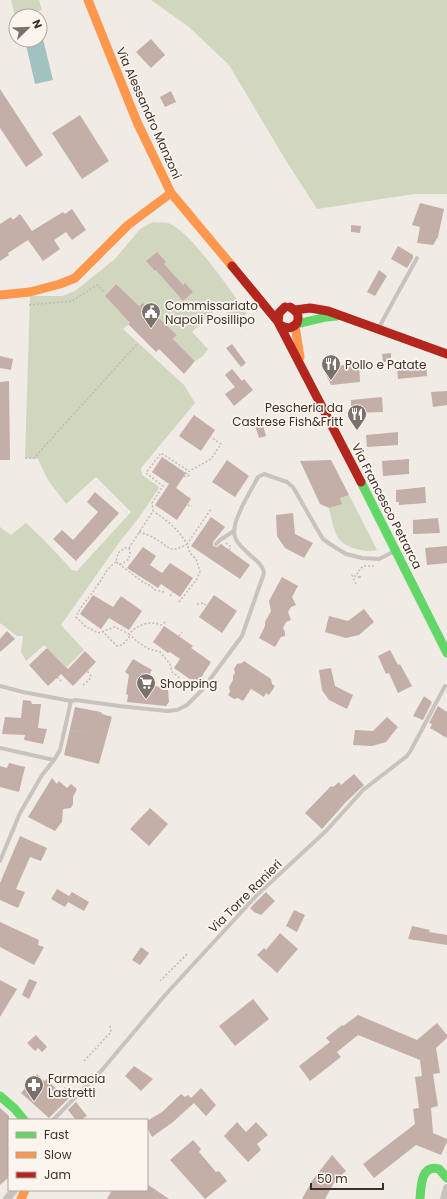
<svg xmlns="http://www.w3.org/2000/svg" width="447" height="1199" font-family="Poppins,sans-serif">
	<rect width="100%" height="100%" fill="#f0ebe5"/>
	<!-- green -->
	<path fill="#d1d6bf" d="M11,0H39L42,10L15,16Z
		M151,0H447V194H414L317,209L285,159L229,65L189,27Z
		M153,222C157,223 164,222 168,223C191,231 231,292 247,313L237,322L220,305L192,332L208,349L203,356L195,361L173,339L177,335L143,303L139,306L116,284L105,296L130,323L123,329L184,385L195,403L141,468L142,475L158,486L159,488L138,519L121,540L61,625L84,650L67,667L44,645L26,661L21,652L23,636H17L0,623V527L11,535L26,523L44,540L72,570L77,571L131,512L96,477L66,504L48,480L38,459L25,458L30,296H62L75,291L115,259L140,229Z
		M349,495L377,550C366,553 346,548 339,539C334,533 331,516 329,508L341,504L340,498Z"/>
	<!-- water -->
	<path fill="#a1c2c1" d="M40,35H42L53,80L35,84L25,40H40Z"/>
	<!-- building -->
	<path fill="#c3afa7" d="M151,39L165,55L151,68L136,52Z
		M0,89L43,155L26,167L0,128Z
		M171,91L176,102L165,107L160,97Z
		M80,115L109,161L82,179L52,133Z
		M420,203L444,209L438,237L433,245L417,243L420,227L412,225Z
		M72,209L86,230L72,240L66,232L54,240L60,249L43,261L28,240L8,253L9,255L0,261V224L11,217L13,220L20,214L32,231L63,212L65,214Z
		M351,225L361,226L360,233L351,232Z
		M398,246L413,255V258L407,268L391,259Z
		M157,252L166,262L164,264L183,285L185,283L193,292L183,301L156,270L155,271L146,261Z
		M379,270L387,276L375,296L367,292Z
		M116,284L139,306L143,303L177,335L173,339L195,361L184,374L159,349L156,352L128,324L130,323L105,296Z
		M232,344L246,363L241,367L226,348Z
		M391,353V362H383L382,354Z
		M0,356L13,359L11,370L0,368Z
		M359,363L360,382L331,385L323,368Z
		M426,364L427,376L398,379L397,367Z
		M232,369L242,381L244,379L253,390L234,406L225,394L235,387L225,375Z
		M9,381L10,460H0V382Z
		M447,391V405L433,407L431,392Z
		M382,397L383,412L351,413V400Z
		M194,415L215,430L201,451L179,436Z
		M262,421L266,436L259,438L254,422Z
		M398,432V445L367,447L366,435Z
		M162,457L186,473L176,488L191,499L177,520L155,505L169,484L152,472Z
		M409,459V474L383,476L382,461Z
		M227,460L249,476L235,497L212,482Z
		M331,460L349,495L340,498L342,504L329,508L320,504L300,461Z
		M425,487L426,503L399,505V502H396V490Z
		M95,492L119,513L76,561L53,539L62,530L73,540L98,512L87,502Z
		M293,513L295,534L313,543L304,558L285,548L277,536L276,515Z
		M211,517L225,527L213,542V546L217,547L221,544L250,565L240,579L191,546Z
		M438,518L440,533L413,534V520Z
		M447,546V563L427,565L425,548Z
		M143,547L156,556L150,565L162,573L170,563L193,578L180,597L161,584L158,588L127,568Z
		M282,577L298,586L292,597L296,605L291,607L288,612L291,620L286,622L283,628L285,632V636L281,637L275,647L259,638L265,626V622L271,611L269,601Z
		M93,595L113,607L121,596L142,611L129,630L109,618L101,629L80,614Z
		M214,595L237,611L222,633L199,617Z
		M364,609L374,622L359,635L346,638L325,632L329,616L348,621Z
		M164,626L193,646L191,648L211,662L197,684L174,668L180,659L170,652L168,653L153,642Z
		M7,631L15,639L0,652V639Z
		M47,648L68,669L85,651L96,662L73,686L61,674L48,686L29,665Z
		M390,650L398,665L400,664L412,686L398,693L389,673L386,674L378,656Z
		M133,659L152,670L149,675L150,677L146,685L162,687V690H168L169,702L166,706L127,702L128,695L126,694L129,675L125,672Z
		M244,661L271,679L272,684L275,686L269,695L266,693L264,697L251,689L243,701L238,698L234,699L228,695L230,692L229,687L233,680V676L235,673L234,669L237,664L242,663Z
		M331,668L335,686L353,695L347,709L329,700L322,690L319,670Z
		M424,696L432,702L423,720L413,716Z
		M23,700L31,701L32,704H41L38,728L47,729L43,744L24,740L25,735L2,734L5,717L21,718Z
		M438,706L447,712V738L430,728L432,724L429,723Z
		M75,707L101,712L102,714L112,717L99,764L64,755Z
		M387,717L398,727L386,742L372,746L353,745L355,730L373,731Z
		M9,763L25,767L19,792L0,787V766L7,768Z
		M354,774L364,785L346,802L322,829L305,813L331,786L333,787L339,782L341,785Z
		M52,778L57,784L59,781L67,788L71,784L77,789L73,797V804L71,808L63,809L62,822L61,823L55,831L28,817Z
		M150,808L168,824L149,846L130,829Z
		M20,836L47,848L41,861L30,857L16,889L25,892L18,908L0,900V883Z
		M57,889L69,896L72,892L89,902L84,911L68,902L65,907L51,899Z
		M266,892L275,901L261,915L254,912L250,908Z
		M294,910L305,915L297,932L286,926Z
		M0,922L39,940L38,945L44,947L34,965L0,947Z
		M412,926L430,930L429,932L447,935V945L408,939Z
		M280,933L298,949L277,973L257,955L264,948L266,950Z
		M141,947L149,953L140,965L132,960Z
		M29,979L37,982L29,999L22,995Z
		M0,980L17,989L0,1017Z
		M253,999L269,1019L235,1046L219,1026Z
		M358,1015L417,1040L437,1023L447,1035V1038L436,1048L440,1073L433,1074L438,1106L431,1108L433,1133L447,1139V1142L441,1155L416,1145L374,1178L363,1164L415,1124L413,1109L419,1108L415,1077L422,1076L420,1060L358,1035L337,1052L341,1057L310,1081L299,1066L330,1042L326,1038L342,1025L343,1026Z
		M36,1035L47,1047L42,1052L38,1048L35,1051L27,1043Z
		M134,1066L153,1079L141,1091L125,1076Z
		M37,1074L44,1081L47,1079L60,1093L65,1087L72,1095L49,1118L21,1093Z
		M201,1088L216,1105L206,1116L194,1103L173,1122L152,1137L147,1127V1121L162,1112L181,1094L185,1097L188,1095L191,1098Z
		M76,1102L87,1116L81,1120H76L68,1110Z
		M0,1108L9,1116V1177L0,1185Z
		M237,1122L246,1132L256,1122L268,1135L257,1144L261,1150L248,1162L224,1136Z
		M193,1140L201,1149L199,1152L216,1172L219,1171L227,1181L205,1199L170,1160Z
		M332,1155L346,1171L335,1181L325,1199H302L312,1181Z
		M147,1184L169,1199H107L112,1190H147Z"/>
	<g fill="none" stroke-linecap="round" stroke-linejoin="round">
		<!-- path -->
		<path stroke="#c2bbb6" stroke-width="1.5" stroke-dasharray="2 2" stroke-linecap="butt" d="M29,305L72,301L97,285L104,292
			M25,458H34L138,343
			M184,476L187,477L189,475L186,473L211,459L221,444L211,437
			M188,505L192,507
			M139,532C144,534 150,535 154,538C170,546 168,555 187,544C177,528 168,521 153,511
			M226,543L231,547L229,550
			M129,548L130,553L129,559L122,564H119L116,562L118,553L125,548H129L153,511L152,503L163,486L146,473L161,453L189,471
			M116,562C105,570 105,575 97,586C90,597 81,605 76,617L85,626L98,633L115,627L129,634C137,625 150,620 161,625L167,621
			M119,564L144,583L148,584L155,590L164,592
			M356,584L352,575L361,578L357,573L363,566H375
			M170,596L173,592
			M179,602L197,579L200,571L196,559L190,553L187,544L211,509
			M197,604L204,603L206,606
			M102,631L117,646L122,645L129,638V634L139,643L149,649L160,652L170,664L172,672L181,679
			M179,636L182,632
			M57,677L61,681
			M83,685L89,680L91,676L87,671
			M71,730L85,733
			M160,981L188,953
			M84,1061L111,1032L110,1025"/>
		<!-- lane -->
		<path stroke="#c9c3be" stroke-width="4" d="M378,329L417,258
			M216,544L220,540L234,531
			M0,686L23,692L71,701
			M0,748L54,760
			M0,861L20,813L42,775L54,760L60,750L71,701L76,700L119,706L167,711L177,710L187,705L202,690L242,636L264,573C263,564 255,560 249,554C244,549 237,544 235,537C230,522 251,491 258,477L264,474L287,482L293,487L317,529L323,539L330,544L346,554L362,558L379,559L395,551
			M53,1120L102,1070L166,994L257,895L327,830L363,790L407,756L411,750L445,686"/>
		<!-- street -->
		<path stroke="#c9c3be" stroke-width="8" d="M7,1199L14,1190
			M444,1199L447,1188"/>
		<!-- fast -->
		<path stroke="#63d668" stroke-width="9" d="M297,324L326,317L337,316
			M361,482L447,653
			M0,1096L15,1109L24,1120
			M420,1199C421,1186 421,1164 439,1169L447,1178"/>
		<!-- slow -->
		<path stroke="#ff974d" stroke-width="9" d="M88,0L137,122L171,193L232,266
			M0,295L30,292L60,284L75,278L128,225L171,193
			M295,326L300,357
			M21,1199L25,1190"/>
		<!-- jam -->
		<path stroke="#b3261e" stroke-width="9" d="M232,266L279,323
			M285,307L279,313L278,322L361,482
			M295,310L310,308L328,311L447,354
			M280,325C287,329 292,329 297,323C300,315 297,311 290,307"/>
	</g>
	<!-- icons -->
	<defs>
		<symbol id="civic-pin" viewBox="-11 -11 22 30"><path d="M0 17L-7.5 6A9.5 9.5 0 1 1 7.5 6Z" fill="#7a716c" stroke="#fbf5ee"/><path d="M-.6-6.5H3V-4.5H.6V-3L4-1V1h2V6H-6V1h2V-1L-.6-3ZM-1.2 2.5V6h2.4V2.5Z" fill="#fff"/></symbol>
		<symbol id="restaurant-pin" viewBox="-11 -11 22 30"><path d="M0 17L-7.5 6A9.5 9.5 0 1 1 7.5 6Z" fill="#7a716c" stroke="#fbf5ee"/><path d="M-5-6h1v4h1v-4h1v4h1v-4h1v5L-1.5 .5V6h-2V.5L-5-1ZM5-6V6H3V1.5H1.5Q1.5-4 5-6Z" fill="#fff"/></symbol>
		<symbol id="supermarket-pin" viewBox="-11 -11 22 30"><path d="M0 17L-7.5 6A9.5 9.5 0 1 1 7.5 6Z" fill="#7a716c" stroke="#fbf5ee"/><path d="M-6-5.5h2.5l.6 2H6L4.5 2H-2.5L-4.4-4H-6ZM-1.5 3.2a1.3 1.3 0 1 0 .1 0ZM3 3.2a1.3 1.3 0 1 0 .1 0Z" fill="#fff"/></symbol>
		<symbol id="pharmacy-pin" viewBox="-11 -11 22 30"><path d="M0 17L-7.5 6A9.5 9.5 0 1 1 7.5 6Z" fill="#7a716c" stroke="#fbf5ee"/><path d="M-2-6h4v4h4v4h-4v4h-4v-4h-4v-4h4Z" fill="#fff"/></symbol>
	</defs>
	<g fill-rule="evenodd">
		<use href="#civic-pin" x="140" y="301" width="22" height="30"/>
		<use href="#restaurant-pin" x="320" y="353" width="22" height="30"/>
		<use href="#restaurant-pin" x="346" y="403" width="22" height="30"/>
		<use href="#supermarket-pin" x="135" y="672" width="22" height="30"/>
		<use href="#pharmacy-pin" x="23" y="1074" width="22" height="30"/>
	</g>
	<g text-anchor="middle" dominant-baseline="central" stroke-width="3.5" stroke-linejoin="round" paint-order="stroke">
		<!-- street labels -->
		<g font-size="12" fill="#3b302b" stroke="#fbf5ee">
			<text transform="translate(149 113) rotate(66)">Via Alessandro Manzoni</text>
			<text transform="translate(387 506) rotate(63)">Via Francesco Petrarca</text>
			<text transform="translate(245 896) rotate(-45)">Via Torre Ranieri</text>
		</g>
		<!-- poi labels -->
		<g font-size="12" fill="#3b302b" stroke="#fbf5ee" text-anchor="start">
			<text x="165" y="305">Commissariato<tspan x="165" dy="14">Napoli Posillipo</tspan></text>
			<text x="345" y="364">Pollo e Patate</text>
			<text x="343" y="407" text-anchor="end">Pescheria da<tspan x="343" dy="14">Castrese Fish&amp;Fritt</tspan></text>
			<text x="160" y="683">Shopping</text>
			<text x="48" y="1078">Farmacia<tspan x="48" dy="14">Lastretti</tspan></text>
		</g>
	</g>
	<!-- legend -->
	<rect x="8" y="1119" width="140" height="72" fill="#fbf5ee" stroke="#aea6a0"/>
	<rect x="16" y="1132" width="20" height="6" fill="#63d668" stroke="#aea6a0"/>
	<text x="44" y="1139" font-size="12" fill="#3b302b">Fast</text>
	<rect x="16" y="1152" width="20" height="6" fill="#ff974d" stroke="#aea6a0"/>
	<text x="44" y="1159" font-size="12" fill="#3b302b">Slow</text>
	<rect x="16" y="1172" width="20" height="6" fill="#b3261e" stroke="#aea6a0"/>
	<text x="44" y="1179" font-size="12" fill="#3b302b">Jam</text>
	<!-- north arrow -->
	<g transform="translate(28 28) rotate(67)"><circle r="19" fill="#fbf5ee" stroke="#aea6a0"/>
	<path d="M0-3L7 15L0 10L-7 15Z" fill="#7a716c"/>
	<text y="-6" font-size="11" font-weight="bold" text-anchor="middle" fill="#3b302b">N</text>
	</g>
	<!-- scale -->
	<path d="M311 1183v6h72v-6" fill="none" stroke="#3b302b" stroke-width="2"/>
	<text x="317" y="1183" font-size="12" fill="#3b302b" stroke="#fbf5ee" stroke-width="3" paint-order="stroke">50 m</text>
</svg>
